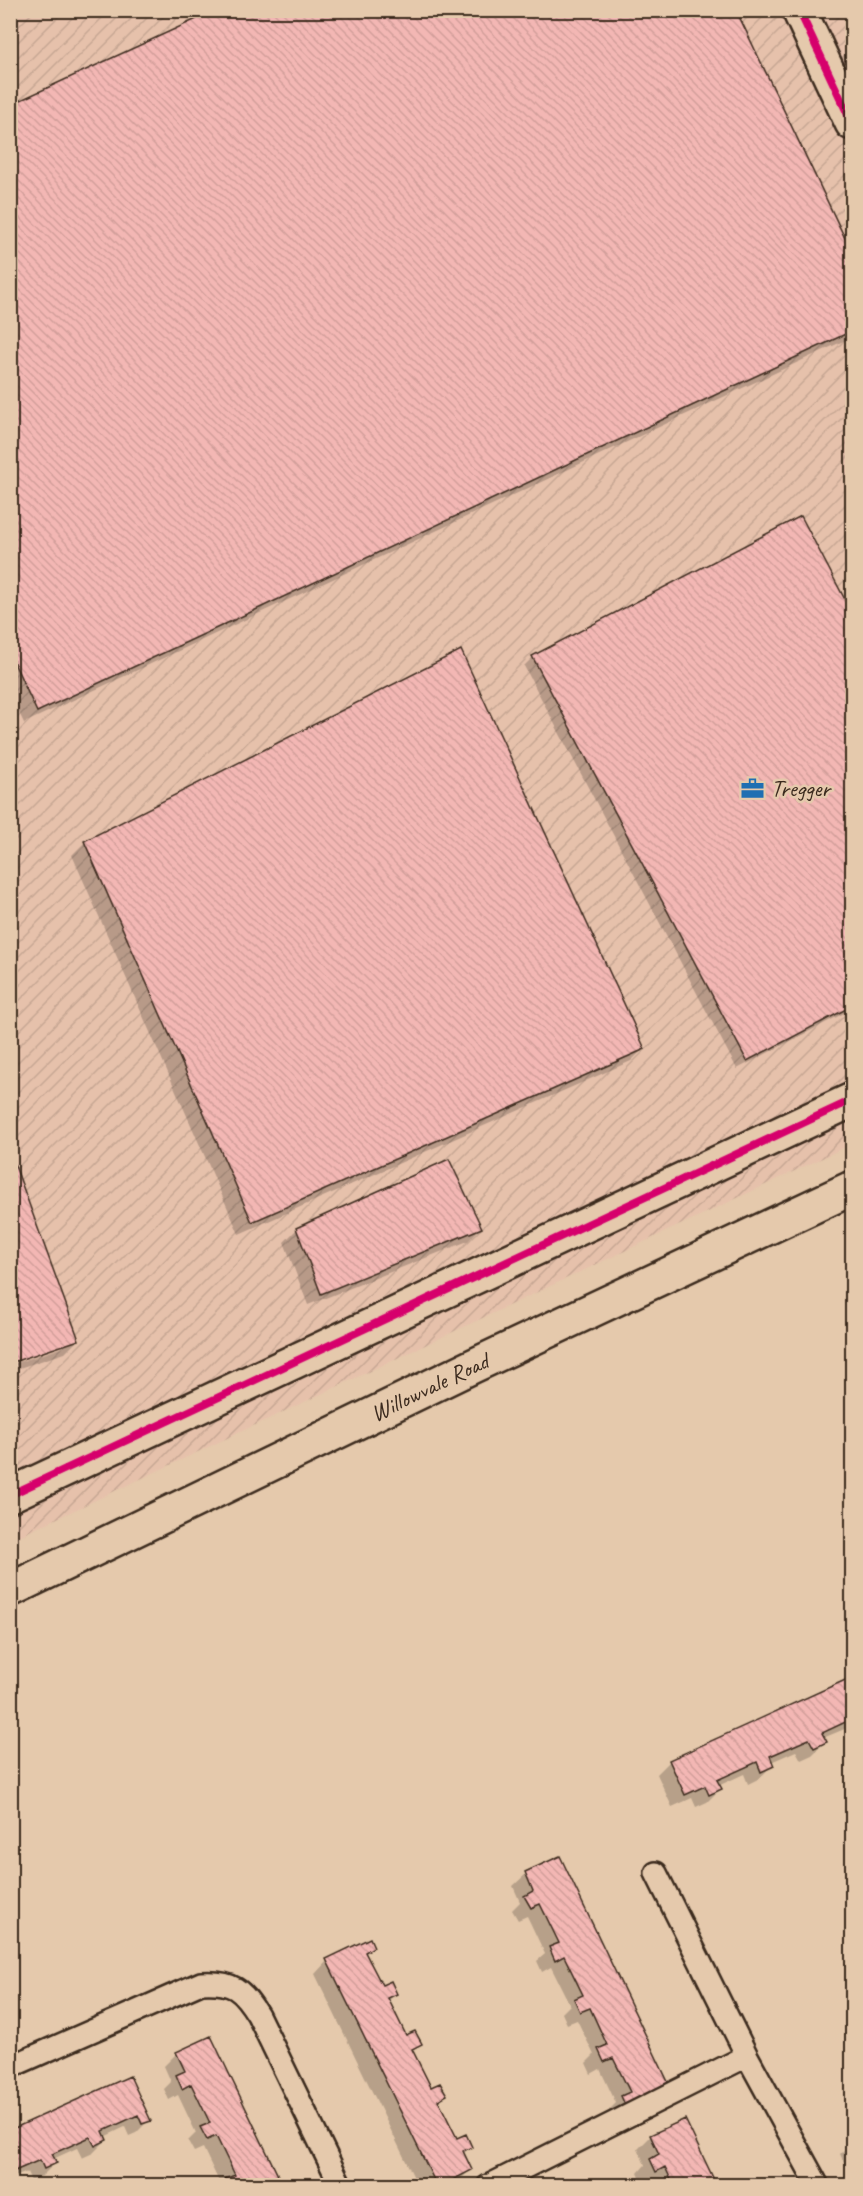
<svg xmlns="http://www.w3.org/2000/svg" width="863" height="2196" font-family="Caveat,sans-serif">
	<defs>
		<pattern id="industrial-furrows" width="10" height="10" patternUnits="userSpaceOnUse" patternTransform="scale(1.5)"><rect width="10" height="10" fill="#e6c1ab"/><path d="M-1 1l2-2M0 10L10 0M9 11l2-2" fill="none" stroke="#c6a693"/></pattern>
		<pattern id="building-back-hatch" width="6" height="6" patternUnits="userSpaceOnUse" patternTransform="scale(1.5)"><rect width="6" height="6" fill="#f3b7b4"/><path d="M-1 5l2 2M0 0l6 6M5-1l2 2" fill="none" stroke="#d19e9a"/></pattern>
	</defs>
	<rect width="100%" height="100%" fill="#e5c9ac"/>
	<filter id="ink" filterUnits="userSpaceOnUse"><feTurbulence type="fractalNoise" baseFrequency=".0167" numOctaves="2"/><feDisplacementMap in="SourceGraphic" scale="12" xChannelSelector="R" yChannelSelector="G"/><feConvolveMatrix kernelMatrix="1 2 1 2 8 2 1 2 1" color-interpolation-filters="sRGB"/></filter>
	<g filter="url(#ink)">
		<!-- industrial -->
		<path fill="url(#industrial-furrows)" d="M10,11H852V1144L11,1540Z"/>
		<!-- shadow -->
		<path fill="#0003" d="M734,10L852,256V337L24,723L10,694V107Z
			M801,518L852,616V1009L737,1069L524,666L533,657Z
			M85,842L644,1048L631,1061L239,1234L72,855Z
			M480,1228L468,1241L308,1305L284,1242L297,1229Z
			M78,1340L65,1353L10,1371V1365L64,1347V1344Z
			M852,1679V1736L847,1728L823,1738L825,1742L812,1755L801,1760L796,1751L771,1762L772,1765L760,1778L748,1784L744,1774L718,1786L720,1789L707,1802L696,1807L692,1798L672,1807L657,1774L670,1761Z
			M559,1858L667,2083L612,2116L609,2110L616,2103L600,2069L591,2074L586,2063L594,2055L577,2020L567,2024L562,2013L570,2005L551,1967L542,1972L537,1961L545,1954L527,1916L518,1920L512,1910L520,1902L513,1886L526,1874Z
			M373,1946L365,1954L381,1987L396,1994L388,2001L405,2037L420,2043L412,2051L431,2089L445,2095L438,2103L456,2140L470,2147L463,2154L470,2170L457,2183L452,2186H418L315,1974L327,1961Z
			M177,2053L281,2186H221L203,2148L194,2152L188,2141L196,2133L178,2095L169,2100L164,2089L171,2082L164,2066Z
			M130,2078L149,2120L136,2133L129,2136L125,2127L104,2137L106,2140L93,2153L82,2158L77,2148L53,2159L55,2163L42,2176L31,2181L27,2172L10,2179V2132Z
			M651,2136L715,2186H655L652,2179L643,2184L638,2173L645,2165L638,2149Z
			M852,2142V2179L840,2154Z"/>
		<!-- building -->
		<path fill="url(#building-back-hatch)" stroke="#3b2a1e" stroke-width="1.5" d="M216,10H736L852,253V331L37,712L10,654V105Z
			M801,516L852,613V1006L747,1061L532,656Z
			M461,650L645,1049L252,1222L84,841Z
			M10,1152L79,1340L10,1363Z
			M449,1159L482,1228L321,1294L296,1228Z
			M852,1677V1719L822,1733L827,1742L814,1748L809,1739L770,1756L774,1766L761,1772L757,1762L717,1780L722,1789L709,1795L705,1786L685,1795L669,1760Z
			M560,1856L669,2084L625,2105L621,2096L630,2092L613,2058L604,2062L598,2049L607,2045L590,2008L580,2012L574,1999L583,1995L564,1956L555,1961L549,1947L559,1943L540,1904L531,1908L524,1896L533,1891L525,1872Z
			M370,1938L374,1947L365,1952L382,1985L391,1981L397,1994L388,1998L406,2035L415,2031L422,2044L412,2049L431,2087L440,2083L447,2095L438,2100L457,2138L466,2134L472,2147L463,2151L472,2170L441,2186H437L326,1959Z
			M211,2036L283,2186H229L225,2179L235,2175L216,2136L207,2140L200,2127L210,2123L191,2084L182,2089L176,2075L185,2071L176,2052Z
			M130,2076L151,2121L142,2124L138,2115L103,2131L107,2140L95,2146L90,2137L52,2154L57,2163L44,2169L40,2160L10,2173V2130Z
			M685,2119L717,2186H674L665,2167L656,2172L650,2159L659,2154L650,2135Z"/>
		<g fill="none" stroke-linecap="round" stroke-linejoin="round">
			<defs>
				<path id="service" d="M656,1873L747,2056L818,2186
					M10,2067L201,1983C233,1981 242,1989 258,2015L341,2186
					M488,2186L747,2056"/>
				<path id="minor" d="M799,10L852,123
					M10,1495L852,1100"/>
				<g id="secondary">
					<path id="s1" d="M10,1590L473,1366L852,1188"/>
				</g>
			</defs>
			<!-- service casing -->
			<use href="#service" stroke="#3b2a1e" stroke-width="26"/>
			<!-- minor casing -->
			<use href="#minor" stroke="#3b2a1e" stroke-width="38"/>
			<!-- secondary casing -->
			<use href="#secondary" stroke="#3b2a1e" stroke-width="38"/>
			<!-- service -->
			<use href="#service" stroke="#e5c9ac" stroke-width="21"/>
			<!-- minor -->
			<use href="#minor" stroke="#e5c9ac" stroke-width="33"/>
			<!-- secondary -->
			<use href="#secondary" stroke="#e5c9ac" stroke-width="33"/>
			<defs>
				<path id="cycleway" d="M799,10L852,123
					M10,1495L852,1100"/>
			</defs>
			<!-- cycleway casing -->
			<use href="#cycleway" stroke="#e5c9ac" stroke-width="11"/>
			<!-- cycleway -->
			<use href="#cycleway" stroke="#d6006c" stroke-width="8"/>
		</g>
	</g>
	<!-- icons -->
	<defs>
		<symbol id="office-bare" viewBox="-9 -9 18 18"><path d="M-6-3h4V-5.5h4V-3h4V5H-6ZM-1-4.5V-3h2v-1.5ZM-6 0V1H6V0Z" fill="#1f6fb2" stroke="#e5c9ac" stroke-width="2.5" paint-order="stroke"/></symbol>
	</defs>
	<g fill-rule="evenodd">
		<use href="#office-bare" x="736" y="772" width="33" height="33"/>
	</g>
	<g text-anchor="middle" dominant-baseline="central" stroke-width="5" stroke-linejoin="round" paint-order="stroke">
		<!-- poi labels -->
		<g font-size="24" fill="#3b2a1e" stroke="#e5c9ac" text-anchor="start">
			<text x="771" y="788">Tregger</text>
		</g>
		<!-- street labels -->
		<g font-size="24" fill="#3b2a1e" stroke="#e5c9ac">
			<text stroke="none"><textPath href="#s1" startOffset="466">Willowvale Road</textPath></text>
		</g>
	</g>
	<!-- margin -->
	<rect width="863" height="2196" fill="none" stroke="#e5c9ac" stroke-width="36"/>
	<rect x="18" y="18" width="827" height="2160" fill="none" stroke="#3b2a1e" stroke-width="2" filter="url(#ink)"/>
</svg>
